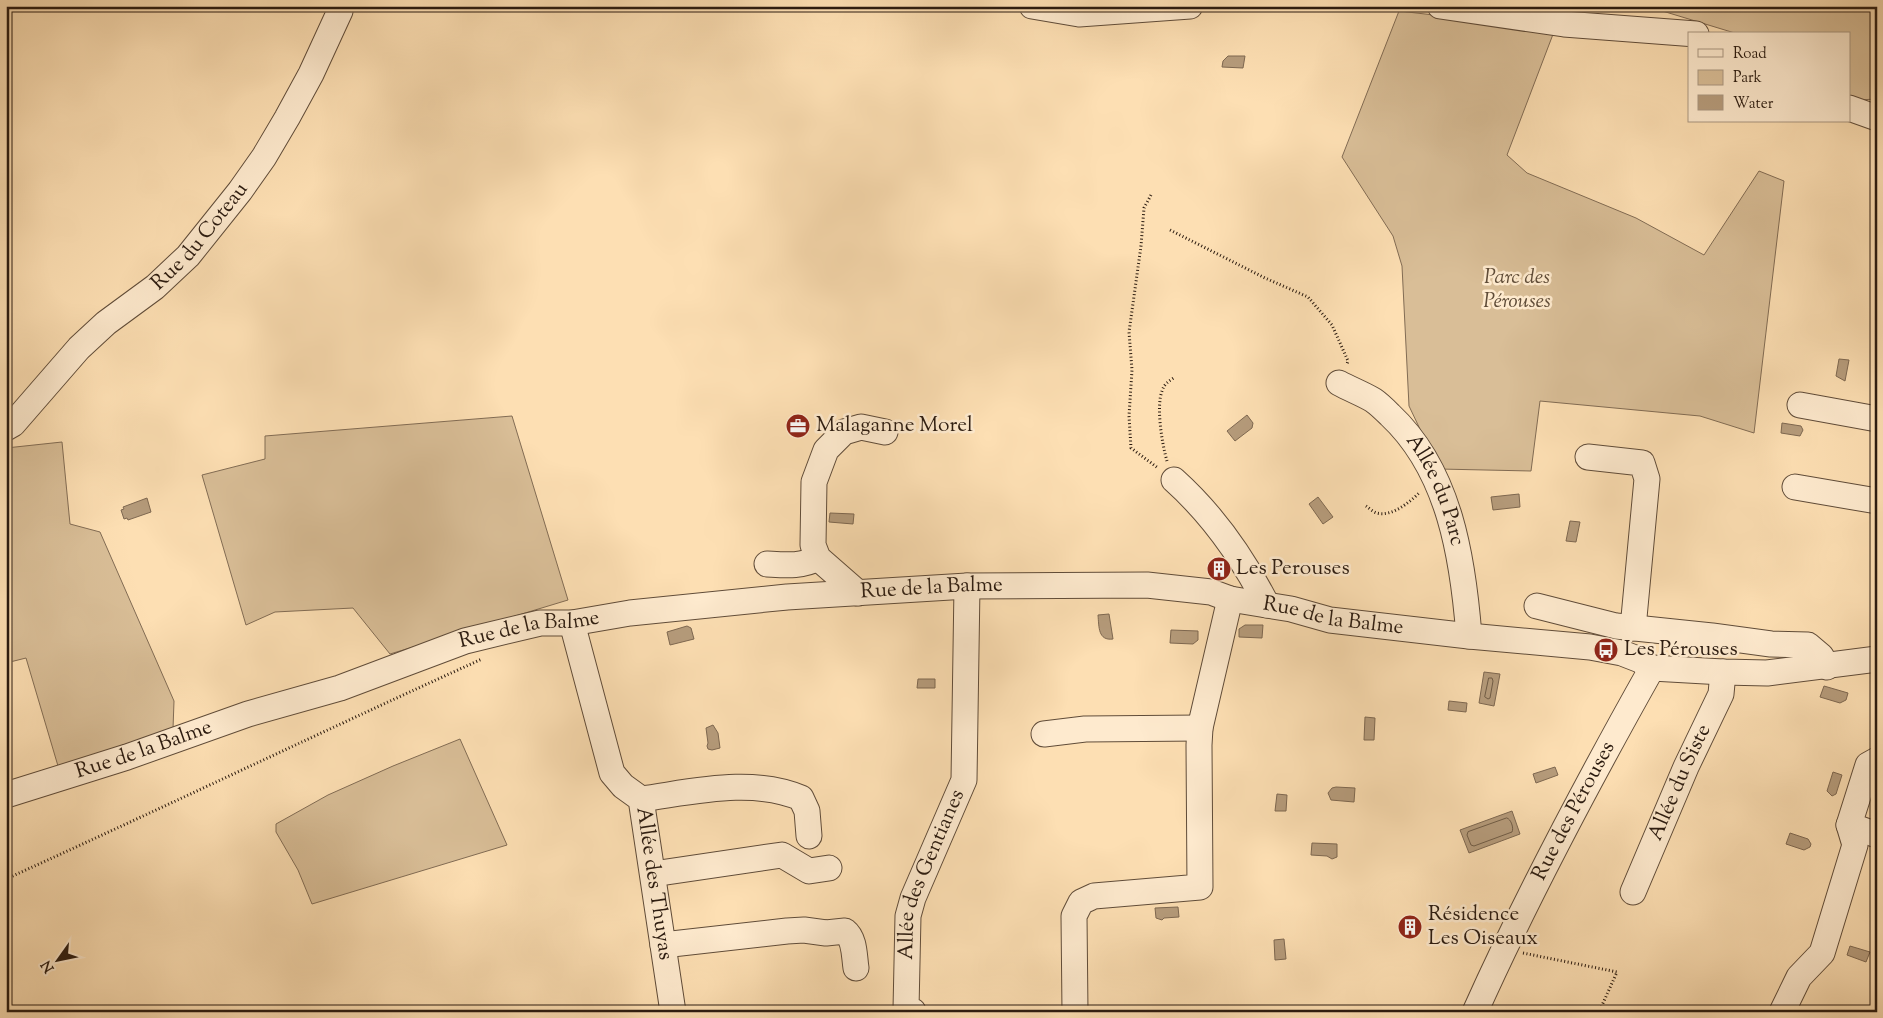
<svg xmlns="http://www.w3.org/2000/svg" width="1883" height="1018" font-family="'Sorts Mill Goudy',serif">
	<rect width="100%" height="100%" fill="#fddfb3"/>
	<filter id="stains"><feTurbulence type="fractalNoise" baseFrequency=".004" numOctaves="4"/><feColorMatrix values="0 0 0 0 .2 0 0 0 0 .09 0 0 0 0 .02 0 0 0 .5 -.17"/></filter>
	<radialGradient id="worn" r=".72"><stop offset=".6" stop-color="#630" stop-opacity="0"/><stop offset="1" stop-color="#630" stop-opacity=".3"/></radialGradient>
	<!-- green -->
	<path fill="#d9be97" stroke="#826c54" d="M1646,6H1877V99L1858,100L1849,95V34H1738Z
		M1399,11L1555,29L1507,155L1527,173L1636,218L1704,255L1759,171L1784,181L1754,433L1700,416L1540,401L1531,471L1439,469L1409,406L1402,266L1393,236L1342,157Z
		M512,416L568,600L390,654L353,608L275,612L246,625L202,475L265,459V436Z
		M62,442L70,524L100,532L174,701L173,729L58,766L26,658L6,663V448Z
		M460,739L507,845L312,904L298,870L276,832V824L328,795L393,766Z"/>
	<!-- water -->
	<path fill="#b69c7c" stroke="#7e6851" d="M1228,56H1245L1243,68L1222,67L1223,61Z
		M1839,359L1849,360L1845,381L1836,376Z
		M1247,415L1253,423L1252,428L1235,441L1227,431Z
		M1782,423L1801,426L1803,430L1800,436L1781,433Z
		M1519,494L1520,507L1493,510L1491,497Z
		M1318,497L1333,517L1323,524L1309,504Z
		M147,498L151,512L128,520L127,518L124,519L121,510L124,509L123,507Z
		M830,513L854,514L853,524L829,522Z
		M1570,521L1580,522L1576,542L1566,541Z
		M1109,614L1113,639C1098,641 1099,627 1098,615Z
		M1245,625H1263L1262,638L1239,637V629Z
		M687,626L691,628L694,639L670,645L667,632Z
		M1171,630L1198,631V640L1193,644L1170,643Z
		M1484,672L1500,674L1494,706L1479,703Z
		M918,679H935V688H917Z
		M1824,686L1848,693L1846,700L1840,703L1820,697Z
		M1449,701L1467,703L1466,712L1448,710Z
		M1365,717L1375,718L1374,740H1364Z
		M713,725L718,733L720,748L712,750L708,749L707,746L708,743L706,728Z
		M1555,767L1558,775L1536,783L1533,774Z
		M1833,772L1842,775L1836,794L1832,796L1827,791Z
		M1336,787L1355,788L1354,802L1331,800L1328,793L1332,788Z
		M1277,794L1287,795L1286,811H1275Z
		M1512,811L1520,834L1469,853L1460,830Z
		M1790,833L1808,839L1811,844L1810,847L1804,850L1786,844Z
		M1312,843L1337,844V857L1332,859L1327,856L1311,855Z
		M1178,907L1179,917L1164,918L1162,920L1156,918L1155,908Z
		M1284,939L1286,959L1275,960L1274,940Z
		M1850,946L1870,952L1866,962L1847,955Z"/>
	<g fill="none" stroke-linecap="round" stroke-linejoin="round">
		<!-- shore -->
		<path stroke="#705c46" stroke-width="1" d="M1489,678H1492L1493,681L1490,698L1488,699L1485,697Z
			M1507,818C1511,819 1514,828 1512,832L1474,846L1471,845L1467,835L1468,832Z"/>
		<defs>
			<g id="minor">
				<path d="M1032,6L1079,14L1190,6"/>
				<path d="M1440,6L1564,24L1696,34"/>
				<path d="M1849,108L1877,118"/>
				<path id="s1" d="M1339,383C1350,389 1363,394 1373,400C1379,404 1385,410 1390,415C1450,471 1463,559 1469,636"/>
				<path d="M1800,405L1877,419"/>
				<path id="s2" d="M6,428L13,424L79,348L106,323L155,287L188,256L240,191L264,157L287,118L311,74L340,11L341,6"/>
				<path d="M1588,457L1642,463L1647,479L1633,628"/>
				<path d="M1174,480C1213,515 1243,558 1267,605"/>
				<path d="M1795,487L1877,501"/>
				<path d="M767,564C785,565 801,567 818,558"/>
				<path d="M858,593L818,558L813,545L814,482L826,450L844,432L861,427L885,432"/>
				<path d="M1537,606L1616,626L1712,636L1771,644L1808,645L1821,656L1827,667"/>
				<path id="s3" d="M572,623L612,773L623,786L641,799L673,1012"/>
				<path d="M1044,734L1085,729L1200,728"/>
				<path id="s4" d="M6,795L127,757L248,714L340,688L465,641L540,623H572L630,613L787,597L967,586L1147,585L1211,592L1230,599L1291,609L1330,620L1469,636L1590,647L1622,653L1640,660L1652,668L1723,672L1767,673L1877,659"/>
				<path d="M641,799C693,792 751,777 801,798L807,811L809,836"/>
				<path d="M1849,825L1877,835"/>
				<path d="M653,874L782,855L809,871L829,868"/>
				<path id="s5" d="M1633,892L1686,767L1721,694L1723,672"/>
				<path d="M663,945L787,931L804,930L826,933L845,931C855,939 854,955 856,968"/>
				<path id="s6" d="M913,1011L906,1009L908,916L913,898L964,780L967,586"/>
				<path d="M1075,1012L1074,916L1081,902L1094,896L1200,887L1199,745L1200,728L1230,599"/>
				<path id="s7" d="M1475,1012C1528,894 1589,780 1652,668"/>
				<path d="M1782,1012L1799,977L1822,953L1855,845L1849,825L1868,765L1877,760"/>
			</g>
		</defs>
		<!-- minor casing -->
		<use href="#minor" stroke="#604c39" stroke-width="27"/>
		<!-- path -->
		<path stroke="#2b1b10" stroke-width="3" stroke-dasharray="1 2.5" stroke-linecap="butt" d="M1151,195L1144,208L1141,246L1129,332L1132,370L1129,416L1131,448L1158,468
			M1170,230L1265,278L1308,297L1332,325L1348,361L1347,364
			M1167,461C1162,444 1156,407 1162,391C1164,384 1169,381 1175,377
			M1366,506C1369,508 1373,512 1377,513C1392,517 1410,502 1420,492
			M6,879C165,807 323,731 482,659
			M1523,953L1617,972L1599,1012"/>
		<!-- minor -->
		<use href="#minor" stroke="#feeace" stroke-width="25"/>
	</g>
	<!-- icons -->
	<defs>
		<symbol id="office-disc" viewBox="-11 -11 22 22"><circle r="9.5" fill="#8f2418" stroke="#feeace"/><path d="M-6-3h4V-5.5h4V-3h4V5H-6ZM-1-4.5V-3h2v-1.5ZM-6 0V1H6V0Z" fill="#fff"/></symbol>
		<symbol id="building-disc" viewBox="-11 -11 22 22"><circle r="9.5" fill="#8f2418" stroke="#feeace"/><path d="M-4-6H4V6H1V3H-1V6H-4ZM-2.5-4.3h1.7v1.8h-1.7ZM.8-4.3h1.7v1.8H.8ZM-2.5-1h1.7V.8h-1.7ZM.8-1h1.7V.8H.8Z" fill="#fff"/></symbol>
		<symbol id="bus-disc" viewBox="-11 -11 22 22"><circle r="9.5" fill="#8f2418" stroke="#feeace"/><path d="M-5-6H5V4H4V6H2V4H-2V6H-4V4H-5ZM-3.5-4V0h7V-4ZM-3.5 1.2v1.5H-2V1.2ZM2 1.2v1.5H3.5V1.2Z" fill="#fff"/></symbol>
	</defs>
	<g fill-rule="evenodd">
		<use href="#office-disc" x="784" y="412" width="28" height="28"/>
		<use href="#building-disc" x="1205" y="555" width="28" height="28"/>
		<use href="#bus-disc" x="1592" y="636" width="28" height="28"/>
		<use href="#building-disc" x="1396" y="913" width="28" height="28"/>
	</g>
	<g text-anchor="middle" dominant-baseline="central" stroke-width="5" stroke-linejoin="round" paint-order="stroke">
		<!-- street labels -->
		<g font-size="21" fill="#2b1b10" stroke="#feeace">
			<text stroke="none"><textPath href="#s2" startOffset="274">Rue du Coteau</textPath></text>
			<text stroke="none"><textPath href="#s1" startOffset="150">Allée du Parc</textPath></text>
			<text stroke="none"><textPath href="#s4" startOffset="955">Rue de la Balme</textPath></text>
			<text stroke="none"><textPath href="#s4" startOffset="1360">Rue de la Balme</textPath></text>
			<text stroke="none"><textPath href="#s4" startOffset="550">Rue de la Balme</textPath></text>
			<text stroke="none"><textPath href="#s4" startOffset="145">Rue de la Balme</textPath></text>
			<text stroke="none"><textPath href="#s5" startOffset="119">Allée du Siste</textPath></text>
			<text stroke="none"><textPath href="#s7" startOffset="224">Rue des Pérouses</textPath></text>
			<text stroke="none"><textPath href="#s6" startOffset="146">Allée des Gentianes</textPath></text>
			<text stroke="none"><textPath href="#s3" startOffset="280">Allée des Thuyas</textPath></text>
		</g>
		<!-- park labels -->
		<g font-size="21" font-style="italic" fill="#5f4c38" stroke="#feeace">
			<text x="1517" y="278">Parc des<tspan x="1517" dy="24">Pérouses</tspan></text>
		</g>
		<!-- poi labels -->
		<g font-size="21" fill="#2b1b10" stroke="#feeace" text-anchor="start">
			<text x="816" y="426">Malaganne Morel</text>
			<text x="1236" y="569">Les Perouses</text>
			<text x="1624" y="650">Les Pérouses</text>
			<text x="1428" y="915">Résidence<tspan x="1428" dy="24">Les Oiseaux</tspan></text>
		</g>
	</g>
	<!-- margin -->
	<rect width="1883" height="1018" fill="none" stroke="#fddfb3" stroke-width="25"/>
	<rect x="8" y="8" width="1868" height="1003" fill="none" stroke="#2b1b10" stroke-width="2.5"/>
	<rect x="12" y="12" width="1858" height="993" fill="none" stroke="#2b1b10"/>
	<!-- legend -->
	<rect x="1688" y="32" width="162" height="90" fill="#feeace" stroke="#aa9782"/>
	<rect x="1698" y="49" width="25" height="8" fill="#feeace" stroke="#aa9782"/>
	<text x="1733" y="58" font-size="15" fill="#2b1b10">Road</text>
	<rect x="1698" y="70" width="25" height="15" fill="#d9be97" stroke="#aa9782"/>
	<text x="1733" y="82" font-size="15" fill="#2b1b10">Park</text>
	<rect x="1698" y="95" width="25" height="15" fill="#b69c7c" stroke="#aa9782"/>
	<text x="1733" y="108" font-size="15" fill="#2b1b10">Water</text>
	<!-- north arrow -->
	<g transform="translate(58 960) rotate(237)" stroke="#feeace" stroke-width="4" paint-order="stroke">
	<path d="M0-4L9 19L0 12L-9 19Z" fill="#2b1b10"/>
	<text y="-8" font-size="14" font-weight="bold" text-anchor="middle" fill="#2b1b10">N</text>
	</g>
	<rect width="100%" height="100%" filter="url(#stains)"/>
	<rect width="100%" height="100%" fill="url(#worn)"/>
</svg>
